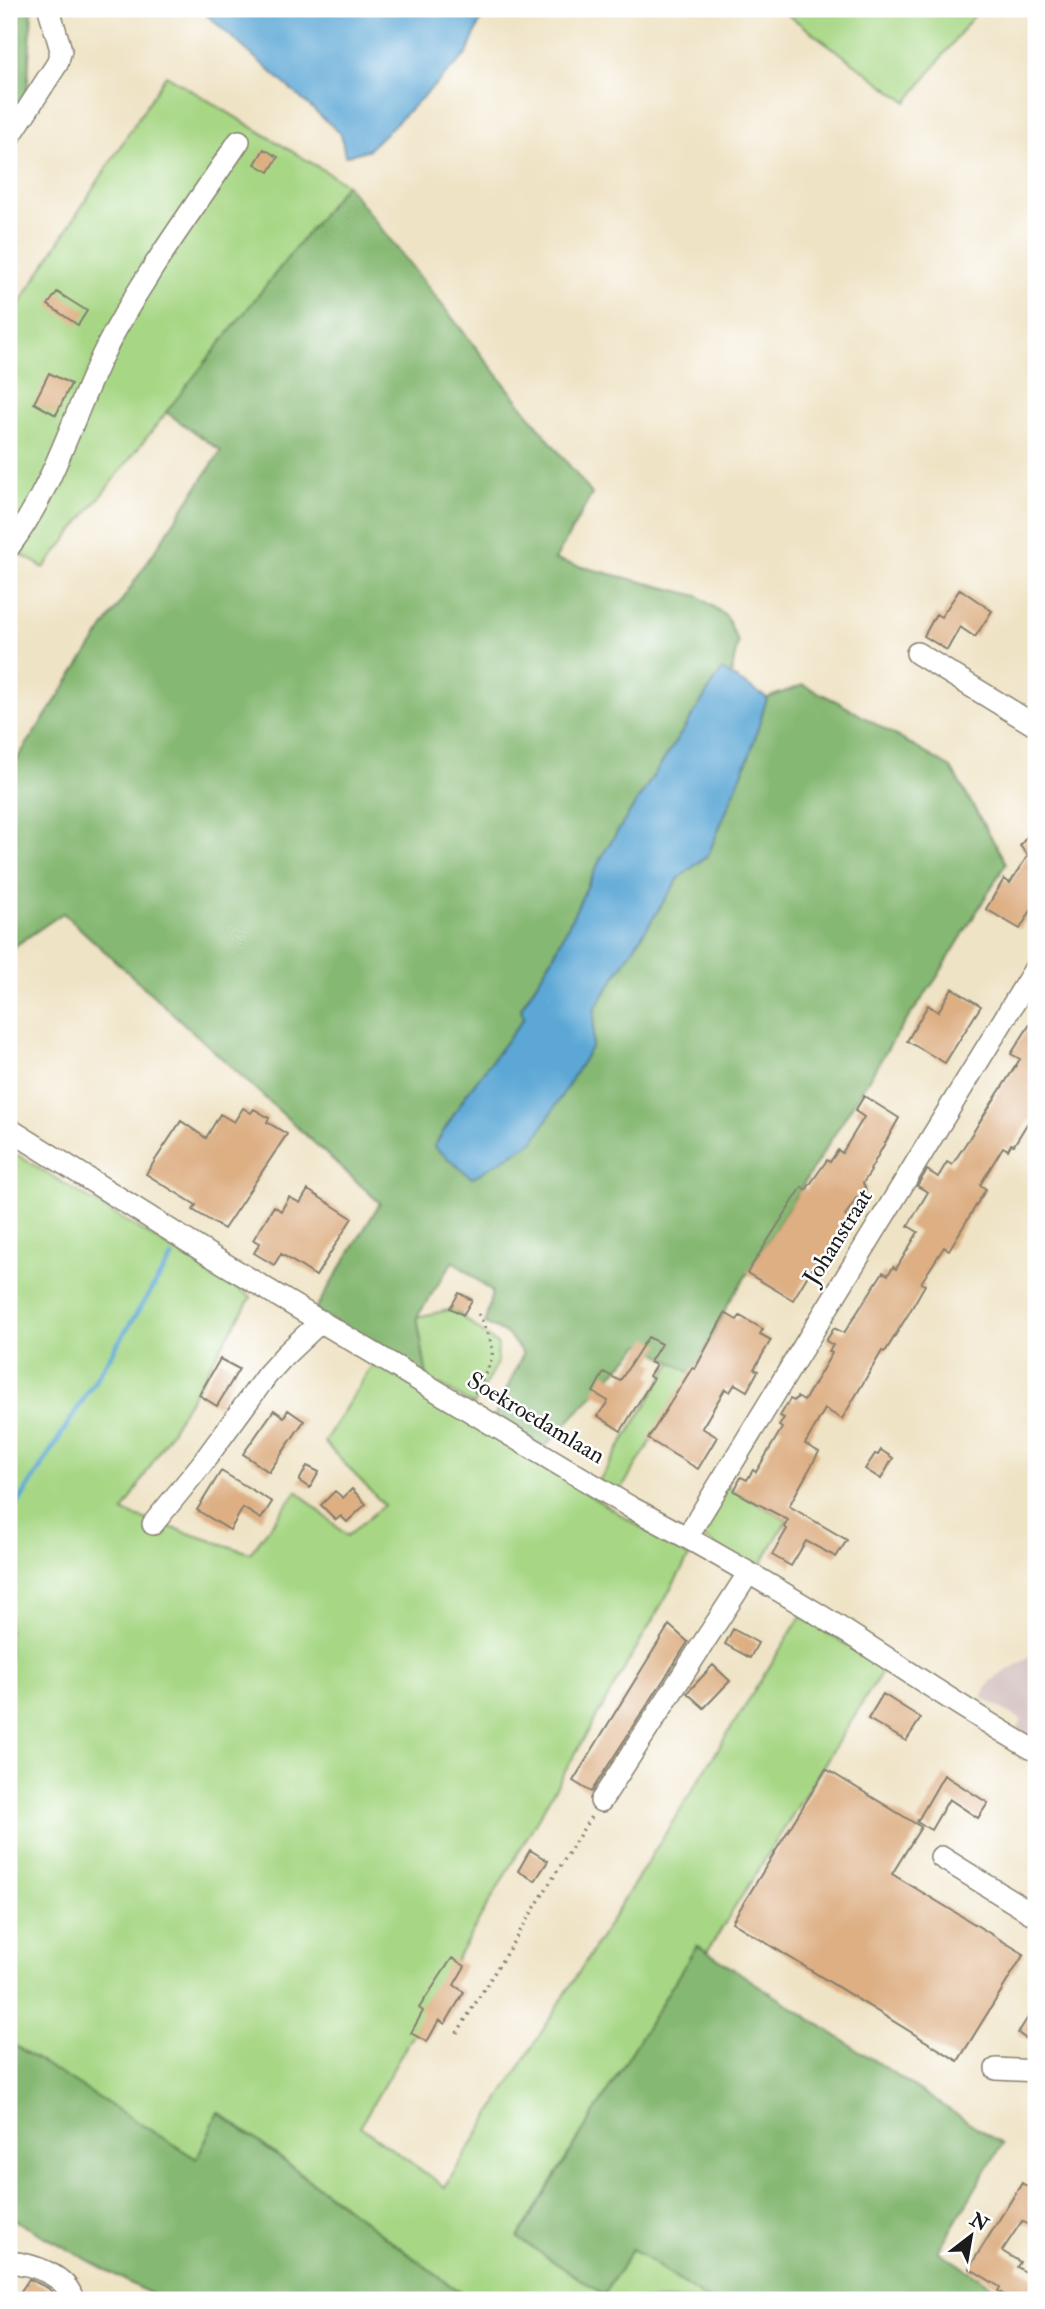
<svg xmlns="http://www.w3.org/2000/svg" width="1045" height="2309" font-family="'IM FELL Double Pica',serif">
	<rect width="100%" height="100%" fill="#fff"/>
	<filter id="ink" filterUnits="userSpaceOnUse"><feTurbulence type="fractalNoise" baseFrequency=".0143" numOctaves="2"/><feDisplacementMap in="SourceGraphic" scale="14" xChannelSelector="R" yChannelSelector="G"/><feConvolveMatrix kernelMatrix="1 2 1 2 8 2 1 2 1" color-interpolation-filters="sRGB"/></filter>
	<filter id="wash" filterUnits="userSpaceOnUse"><feTurbulence type="fractalNoise" baseFrequency=".00686" numOctaves="4" result="noise"/><feDisplacementMap in="SourceGraphic" scale="28" xChannelSelector="R" yChannelSelector="G"/><feGaussianBlur stdDeviation="1.57" result="paint"/><feColorMatrix in="noise" values="0 0 0 0 0 0 0 0 0 0 0 0 0 0 0 0 0 1.4 0 .05"/><feComposite in="paint" operator="in"/></filter>
	<g filter="url(#wash)">
		<rect width="100%" height="100%" fill="#efe3c5"/>
		<!-- industrial -->
		<path fill="#d1bfbd" d="M1036,1653V1744L1016,1733L1022,1720L981,1697L992,1680Z"/>
		<!-- green -->
		<path fill="#a7d785" stroke="#627a50" stroke-width="2" d="M780,9H979L907,102Z
			M166,75L346,184L44,568L9,547V320Z
			M9,1150L251,1297L123,1512L250,1553L297,1491L347,1536L384,1505L324,1442L374,1362L689,1557L360,2126L445,2187L801,1616L884,1668L707,1952L697,1946L518,2237L604,2294L632,2249L708,2300H470L219,2112L197,2160L9,2042Z
			M453,1309L498,1345L497,1363L474,1405L427,1377L417,1317Z
			M673,1361L693,1374L619,1493L599,1481Z
			M724,1485L787,1520L756,1573L704,1538L702,1532Z"/>
		<!-- forest -->
		<path fill="#85b872" stroke="#506a47" stroke-width="2" d="M9,9H32L27,97L9,125Z
			M346,184L592,494L555,560L698,596L726,616L738,642L731,676L722,670L603,854L553,957L521,1008L524,1018L465,1096L434,1147L592,1046L595,1008L679,878L708,855L750,754L767,698L803,685L836,701L951,768L1006,863L936,979L895,1037L748,1273L728,1304L693,1374L641,1344L544,1448L494,1417L523,1354L508,1335L485,1323L492,1292L453,1261L417,1317L427,1377L315,1310L380,1203L63,913L9,950V771L221,451L166,412Z
			M697,1945L1002,2144L938,2251L1013,2300H708L632,2249L604,2295L518,2238Z
			M9,2042L197,2159L218,2112L470,2300H161L9,2217Z"/>
		<!-- water -->
		<path fill="#5ca7d5" stroke="#3c6278" stroke-width="2" d="M200,9H485L467,54L368,150L345,156L341,134Z
			M722,670L767,698L750,754L708,855L679,878L595,1008L592,1046L534,1141L472,1178L434,1147L465,1096L524,1018L521,1008L553,957L603,854Z"/>
		<g fill="none" stroke-linecap="round" stroke-linejoin="round">
			<!-- stream -->
			<path stroke="#5ca7d5" stroke-width="5" d="M9,1518L172,1257"/>
		</g>
		<g id="blocks">
			<!-- building -->
			<path fill="#ddaf83" d="M264,149L278,157L269,172L255,164Z
				M57,292L87,311L78,325L48,305Z
				M49,373L71,384L56,415L34,403Z
				M960,589L992,611L975,637L960,627L947,650L924,636L936,614L941,617Z
				M1036,824V902L1020,929L986,909L1004,879L1010,883L1028,855L1020,846Z
				M952,988L981,1006L945,1063L907,1041L928,1005L938,1012Z
				M1036,1015V1122L1030,1119L1014,1145L1011,1144L1008,1150L1003,1147L980,1185L986,1189L949,1250L944,1247L921,1283L925,1285L909,1313L885,1352L882,1351L842,1419L825,1409L805,1444L819,1452L789,1506L847,1540L836,1557L806,1541L791,1566L772,1555L787,1529L784,1527L788,1520L734,1491L741,1477L747,1480L753,1470L756,1472L782,1428L779,1426L784,1418L780,1416L790,1399L794,1401L797,1397L804,1401L832,1353L829,1351L833,1345L826,1341L834,1328L844,1333L883,1272L888,1275L893,1267L896,1269L918,1232L908,1226L928,1192L917,1186L927,1170L938,1177L947,1162L952,1165L1020,1059L1011,1054Z
				M864,1096L899,1118L870,1170L871,1171L863,1183L866,1190L863,1196L857,1197L845,1216L851,1220L819,1271L813,1267L793,1300L747,1273L802,1187L806,1190L827,1160L830,1162L838,1150L842,1153L864,1117L855,1111Z
				M243,1108L251,1113L254,1109L269,1118L267,1122L287,1134L224,1229L193,1210L196,1205L146,1174L181,1121L206,1138L220,1114L234,1122Z
				M308,1190L352,1218L316,1276L281,1254L274,1265L254,1253L260,1243L253,1240L274,1206L281,1211L289,1197L300,1203Z
				M459,1293L472,1300L463,1315L450,1308Z
				M725,1313L737,1320L740,1316L763,1329L760,1334L771,1340L754,1369L758,1371L747,1391L735,1384L730,1392L725,1389L702,1428L717,1437L698,1469L648,1439L692,1368L695,1369Z
				M648,1337L661,1344L650,1362L656,1365L649,1376L653,1379L621,1431L598,1416L608,1401L593,1392L604,1372L620,1381Z
				M220,1359L239,1369L217,1406L199,1395Z
				M274,1410L284,1417L288,1410L304,1421L269,1472L243,1454Z
				M881,1450L893,1458L881,1479L865,1469L875,1454L878,1455Z
				M307,1466L319,1472L310,1488L299,1481Z
				M221,1471L272,1502L261,1519L243,1508L230,1530L197,1510Z
				M352,1489L366,1504L347,1522L341,1516L336,1520L321,1505L335,1491L343,1498Z
				M669,1625L688,1642L591,1792L573,1781Z
				M733,1629L758,1643L750,1658L725,1644Z
				M713,1665L730,1681L704,1708L687,1693Z
				M883,1694L921,1718L906,1741L868,1719Z
				M826,1769L921,1827L892,1874L1024,1954L958,2061L732,1922Z
				M944,1775L988,1803L978,1818L949,1799L931,1830L917,1822Z
				M530,1850L548,1861L535,1881L518,1871Z
				M452,1958L465,1966L454,1985L464,1992L445,2024L439,2020L427,2042L411,2033L423,2011L419,2008Z
				M1036,2005V2046L1018,2033Z
				M1022,2183L1036,2193V2230L1022,2221L1002,2251L1020,2262L1017,2267L1036,2278V2300H1013L998,2291L1000,2287L969,2268Z
				M29,2279L48,2288L59,2300H15Z"/>
		</g>
	</g>
	<g filter="url(#ink)">
		<use href="#blocks" fill-opacity="0" stroke="#868070" stroke-width="2"/>
		<g fill="none" stroke-linecap="round" stroke-linejoin="round">
			<defs>
				<path id="minor" d="M9,138L57,64L61,50L49,9
					M9,547C53,489 72,417 104,352C140,280 194,208 239,141
					M917,653L1036,726
					M9,1129L208,1254L632,1508C695,1541 757,1577 818,1614C891,1659 961,1709 1036,1751
					M153,1524L201,1465L267,1375L285,1355L321,1321
					M687,1537L1036,967
					M601,1801L748,1574
					M941,1857L1036,1916
					M996,2069L1036,2071
					M9,2262C32,2264 67,2275 73,2300"/>
			</defs>
			<!-- minor casing -->
			<use href="#minor" stroke="#868070" stroke-width="24"/>
			<!-- path -->
			<path stroke="#868070" stroke-width="3.5" stroke-dasharray="2 5" stroke-linecap="butt" d="M475,1393C496,1353 499,1355 478,1313
				M457,2033L592,1815"/>
			<!-- minor -->
			<use href="#minor" stroke="#fff" stroke-width="21"/>
		</g>
	</g>
	<g text-anchor="middle" dominant-baseline="central" stroke-width="5" stroke-linejoin="round" paint-order="stroke">
		<!-- street labels -->
		<g font-size="24" fill="#1c1c1c" stroke="#fff">
			<text transform="translate(838 1237) rotate(-58)">Johanstraat</text>
			<text transform="translate(536 1418) rotate(31)">Soekroedamlaan</text>
		</g>
	</g>
	<!-- margin -->
	<rect width="1045" height="2309" fill="none" stroke="#fff" stroke-width="35"/>
	<!-- north arrow -->
	<g transform="translate(971 2236) rotate(31)" stroke="#ffffff" stroke-width="5" paint-order="stroke">
	<path d="M0-5L12 26L0 18L-12 26Z" fill="#1c1c1c"/>
	<text y="-10" font-size="19" font-weight="bold" text-anchor="middle" fill="#1c1c1c">N</text>
	</g>
</svg>
